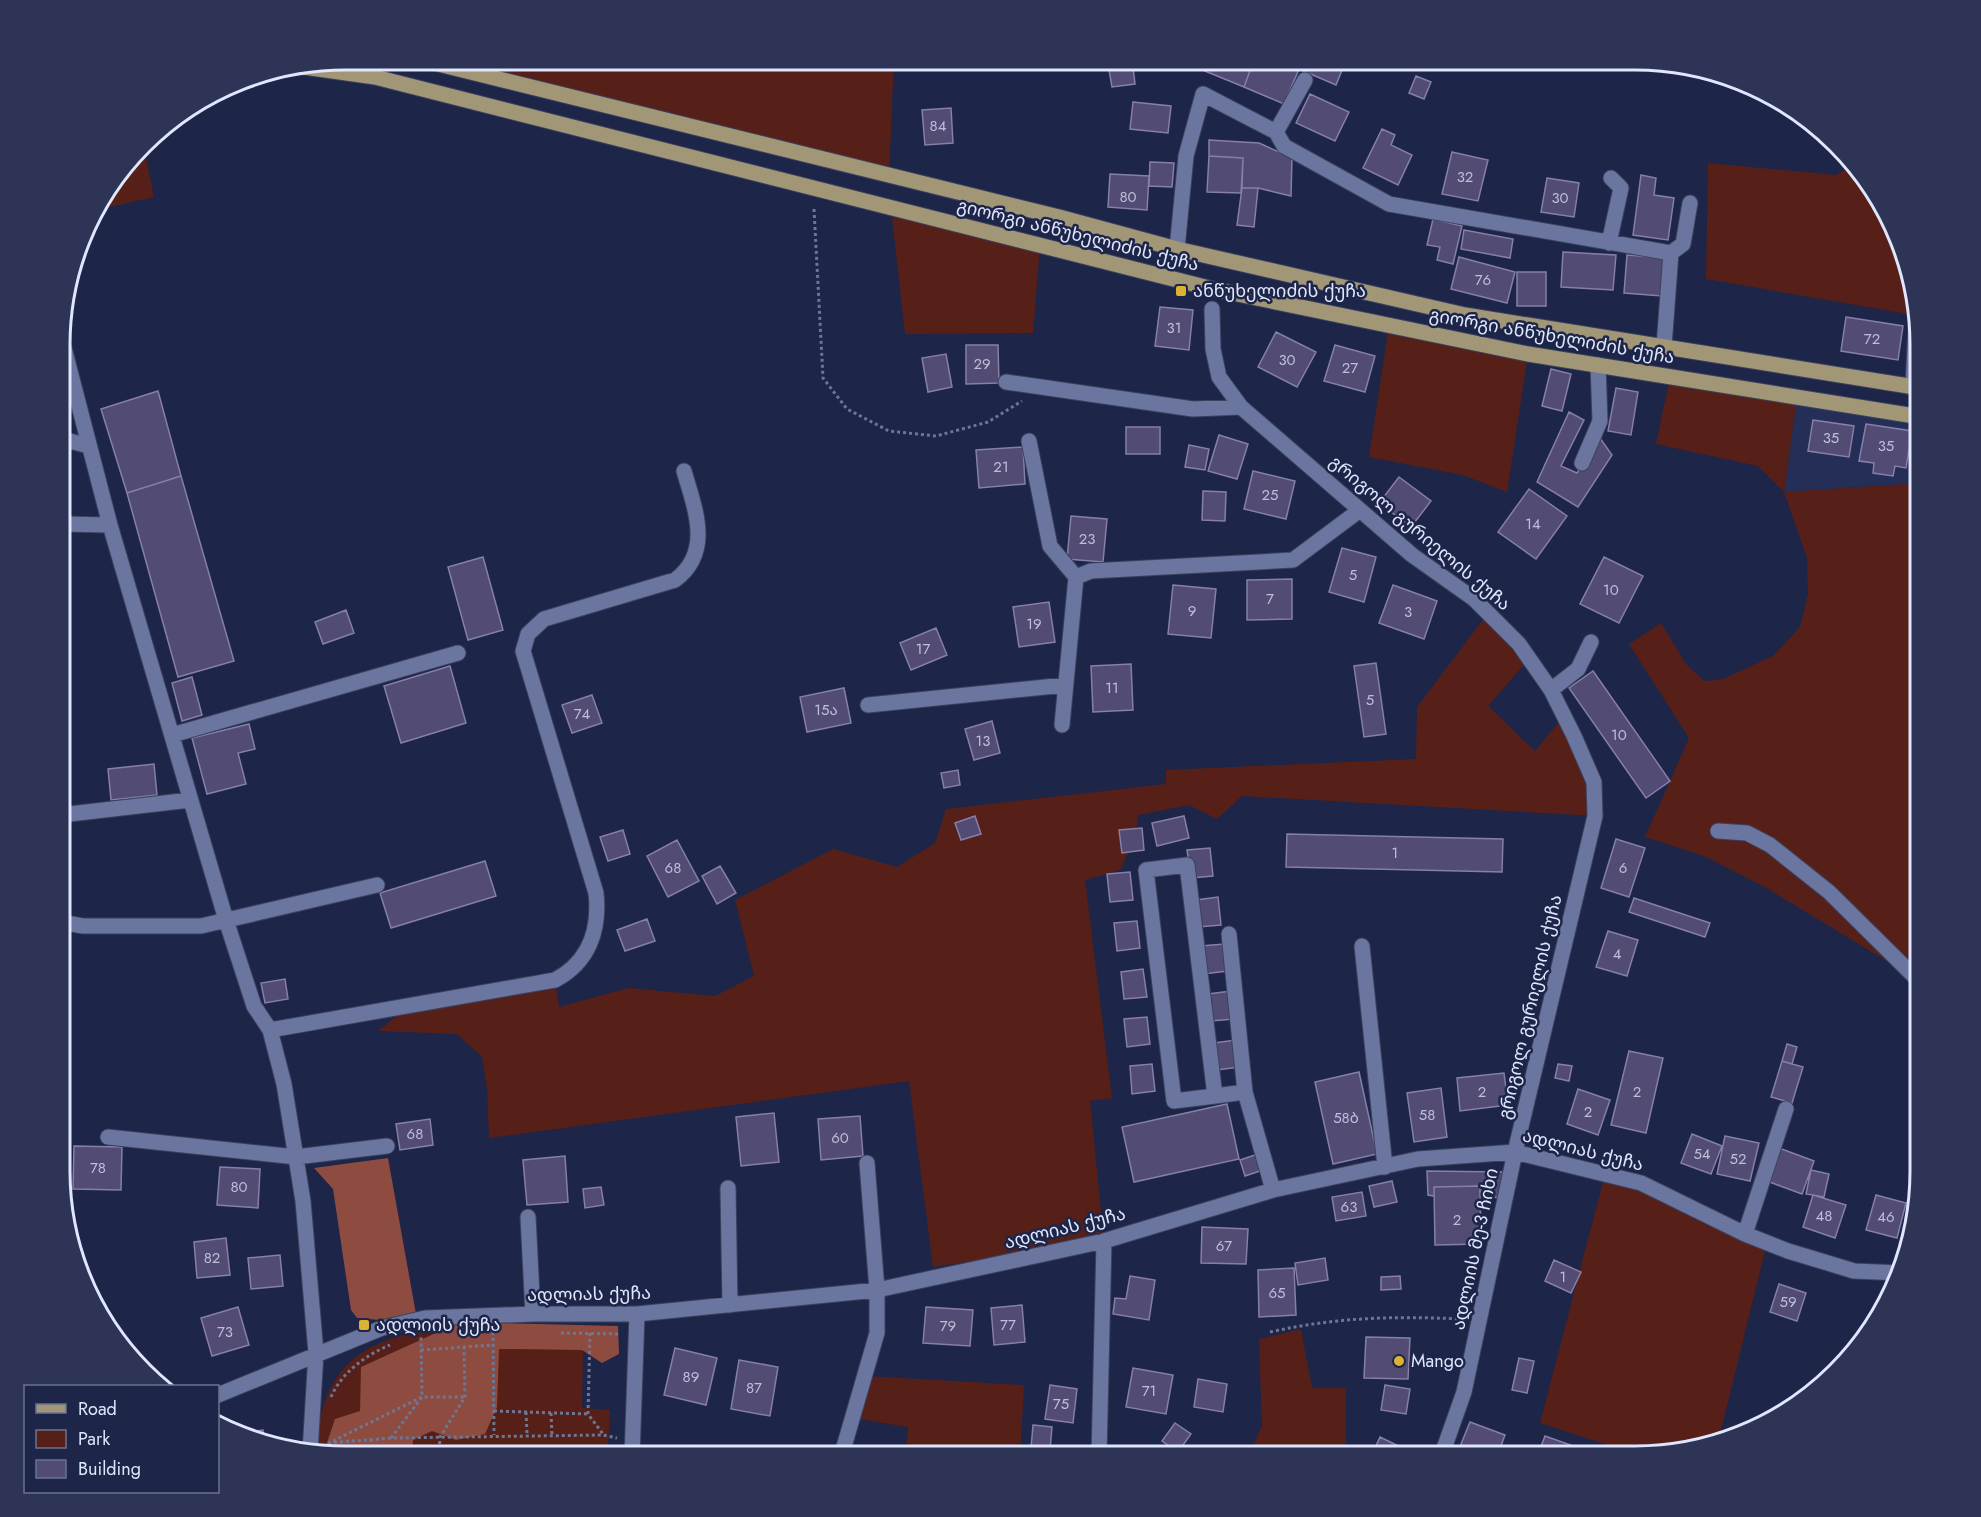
<svg xmlns="http://www.w3.org/2000/svg" width="1981" height="1517" font-family="Jost,'Noto Sans Georgian',sans-serif">
	<rect width="100%" height="100%" fill="#1d2548"/>
	<!-- built -->
	<path fill="#242e57" d="M538,60H758L622,70Z
		M1797,398L1921,417V483L1784,492Z"/>
	<!-- green -->
	<path fill="#562018" d="M440,60H538L622,70L758,60H894L889,175Z
		M144,148L154,197L96,210L98,203Z
		M1708,163L1836,175L1851,166L1892,220L1914,315L1706,279Z
		M891,208L1040,245L1033,333L905,334Z
		M1389,325L1528,354L1507,492L1463,475L1369,457Z
		M1670,377L1797,398L1784,492L1921,483V992L1893,965L1765,887L1704,856L1645,837L1689,738L1629,644L1661,623L1686,664L1704,681L1723,679L1773,656L1800,627L1808,594L1807,558L1784,492L1758,466L1656,444Z
		M1488,613L1529,659L1488,706L1535,751L1564,716L1594,782L1595,816L1242,796L1217,819L1189,805L1138,815L1135,839L1120,870L1085,880L1112,1098L1090,1101L1104,1241L933,1267L909,1081L489,1138L487,1089L482,1057L457,1034L378,1031L397,1016L556,986L559,1007L628,988L715,996L754,976L735,900L833,849L897,867L935,843L946,809L1166,784V770L1416,759L1417,707Z
		M1605,1174L1767,1243L1719,1438L1641,1456L1540,1423Z
		M460,1322L414,1343L499,1349L583,1350L582,1408L610,1410L608,1447L486,1446L327,1456L324,1451L323,1455L319,1454C316,1439 319,1419 324,1404C346,1340 401,1335 460,1322Z
		M1301,1329L1312,1388H1346V1457H1248L1262,1426L1259,1339Z
		M865,1376L1024,1385L1020,1457H905L908,1427L852,1418Z"/>
	<!-- forest -->
	<path fill="#8e4c41" d="M388,1158L416,1314L392,1321L357,1318L351,1310L333,1189L314,1168Z
		M460,1322L618,1326L619,1354L602,1363L582,1350L499,1349L497,1407L485,1434L456,1440L432,1431L413,1440L412,1456L323,1455L335,1419L360,1411L361,1367Z"/>
	<!-- building -->
	<path fill="#524b73" stroke="#857faa" stroke-width="1.5" d="M1209,60H1254L1244,87L1205,71Z
		M1254,60H1303L1284,104L1244,87Z
		M1303,60H1346L1336,85L1299,69Z
		M1133,67L1135,84L1112,87L1109,70Z
		M1416,76L1431,82L1424,99L1409,93Z
		M1310,94L1349,112L1335,141L1296,123Z
		M1133,102L1171,106L1168,133L1130,129Z
		M951,108L953,143L925,145L922,110Z
		M1382,129L1395,135L1391,145L1412,155L1398,185L1363,168Z
		M1209,140L1259,143L1292,158L1291,196L1258,188H1242L1243,158L1209,156Z
		M1452,152L1488,160L1478,201L1442,194Z
		M1209,156L1243,158L1241,193L1207,192Z
		M1150,162L1174,163L1172,187L1149,186Z
		M1110,174L1149,176L1147,210L1108,207Z
		M1641,175L1656,178L1654,195L1674,198L1668,240L1633,235Z
		M1547,178L1579,183L1574,217L1541,212Z
		M1242,188H1258L1254,227L1237,225Z
		M1433,219L1462,226L1453,264L1437,260L1440,247L1427,245Z
		M1464,230L1513,239L1510,258L1461,249Z
		M1563,252L1616,255L1613,290L1561,287Z
		M1627,255L1665,258L1662,296L1624,293Z
		M1459,257L1515,272L1507,303L1451,289Z
		M1517,272H1546V306H1517Z
		M1160,307L1193,310L1189,350L1155,346Z
		M1846,317L1903,326L1898,360L1841,351Z
		M1276,332L1316,352L1297,387L1258,367Z
		M966,345H998L999,383L966,384Z
		M1335,345L1375,356L1365,392L1324,381Z
		M946,354L952,387L928,392L922,358Z
		M1551,369L1571,374L1562,411L1542,406Z
		M1616,388L1638,392L1631,435L1608,431Z
		M158,391L181,476L127,493L101,409Z
		M1569,412L1584,420L1561,466L1577,473L1600,438L1612,455L1578,507L1537,482Z
		M1813,420L1854,426L1849,457L1808,451Z
		M1866,424L1912,431L1906,468L1895,466L1893,476L1873,473L1874,463L1859,461Z
		M1126,427H1160V454H1126Z
		M1219,435L1248,444L1237,479L1208,471Z
		M1189,445L1209,449L1205,470L1185,467Z
		M1023,447L1025,484L979,488L976,450Z
		M1253,471L1295,481L1286,519L1244,509Z
		M181,476L234,661L178,677L127,493Z
		M1399,477L1431,501L1411,527L1379,503Z
		M1529,489L1567,516L1536,559L1498,532Z
		M1203,491L1226,492L1225,521L1202,520Z
		M1071,516L1107,519L1103,562L1067,559Z
		M1342,548L1376,557L1364,602L1329,592Z
		M483,557L503,630L468,640L448,567Z
		M1604,557L1643,576L1619,623L1580,604Z
		M1292,579V619L1247,620V580Z
		M1173,585L1216,589L1211,638L1168,634Z
		M1393,585L1437,601L1424,639L1379,623Z
		M1049,602L1055,642L1019,647L1013,607Z
		M346,610L354,633L323,644L315,622Z
		M936,628L947,655L911,670L900,643Z
		M1376,663L1386,734L1364,737L1354,666Z
		M1131,664L1133,710L1093,712L1091,666Z
		M450,666L466,723L401,743L384,686Z
		M1593,671L1670,781L1646,798L1569,688Z
		M192,677L202,715L182,721L172,683Z
		M844,688L851,723L807,732L800,697Z
		M592,695L602,723L572,733L562,705Z
		M992,721L1000,753L974,760L965,729Z
		M249,724L255,749L238,753L246,784L207,794L192,738Z
		M154,764L157,795L111,800L108,769Z
		M958,770L960,785L944,788L941,773Z
		M975,816L981,834L961,840L955,823Z
		M1184,816L1189,838L1157,846L1152,823Z
		M1142,828L1144,850L1122,853L1119,830Z
		M623,830L630,854L608,861L600,837Z
		M1287,834L1503,839L1502,872L1286,867Z
		M1616,839L1645,848L1629,897L1601,888Z
		M677,840L699,881L668,897L647,856Z
		M1210,848L1213,876L1191,878L1187,850Z
		M485,861L496,896L391,928L380,893Z
		M720,866L736,893L717,904L702,876Z
		M1130,872L1133,900L1110,902L1107,874Z
		M1218,897L1221,925L1198,927L1196,900Z
		M1634,898L1710,923L1705,937L1629,912Z
		M647,919L655,941L625,951L617,930Z
		M1137,921L1140,948L1117,951L1114,923Z
		M1608,931L1638,940L1627,976L1596,967Z
		M1224,944L1227,971L1204,974L1201,946Z
		M1143,969L1147,997L1124,999L1121,972Z
		M285,979L288,999L265,1003L261,983Z
		M1231,991L1234,1019L1211,1021L1208,994Z
		M1147,1017L1150,1044L1127,1047L1124,1019Z
		M1236,1040L1239,1067L1217,1070L1214,1043Z
		M1787,1044L1797,1047L1792,1064L1782,1061Z
		M1629,1051L1663,1058L1646,1133L1611,1125Z
		M1782,1061L1803,1067L1792,1103L1771,1097Z
		M1152,1064L1155,1091L1132,1094L1130,1066Z
		M1558,1064L1572,1066L1569,1081L1555,1078Z
		M1359,1072L1377,1154L1333,1164L1315,1082Z
		M1504,1073L1508,1105L1460,1111L1457,1078Z
		M1441,1088L1447,1137L1414,1142L1407,1093Z
		M1578,1089L1610,1100L1598,1135L1567,1124Z
		M1227,1104L1239,1159L1134,1182L1122,1127Z
		M774,1113L779,1162L741,1166L736,1117Z
		M860,1116L863,1156L821,1160L818,1119Z
		M430,1119L433,1145L400,1150L396,1124Z
		M1692,1134L1722,1146L1711,1174L1681,1163Z
		M1725,1136L1759,1143L1750,1181L1717,1174Z
		M74,1146L122,1147L121,1190L73,1189Z
		M1779,1148L1814,1161L1802,1194L1767,1181Z
		M1261,1153L1266,1169L1245,1176L1240,1160Z
		M565,1156L568,1202L527,1205L523,1160Z
		M220,1167L260,1169L258,1208L217,1205Z
		M1811,1170L1829,1174L1824,1197L1806,1194Z
		M1427,1171L1505,1172L1501,1198L1480,1196V1186L1434,1187V1196L1428,1195Z
		M1392,1181L1397,1202L1374,1207L1369,1186Z
		M1480,1186L1481,1244L1435,1245L1434,1187Z
		M601,1187L604,1205L585,1208L583,1189Z
		M1362,1192L1366,1216L1336,1221L1332,1197Z
		M1813,1195L1846,1205L1835,1238L1803,1227Z
		M1876,1195L1906,1203L1897,1238L1866,1230Z
		M1202,1227L1248,1229L1246,1264L1201,1263Z
		M226,1238L230,1275L197,1278L194,1242Z
		M280,1255L283,1286L251,1289L248,1258Z
		M1325,1258L1328,1280L1298,1285L1295,1263Z
		M1554,1260L1581,1272L1571,1293L1545,1281Z
		M1294,1268L1296,1315L1259,1317L1258,1270Z
		M1130,1276L1155,1280L1149,1320L1113,1314L1115,1298L1126,1299Z
		M1400,1276L1401,1289L1381,1290V1277Z
		M1779,1284L1806,1293L1797,1321L1770,1312Z
		M1022,1305L1025,1342L994,1345L991,1308Z
		M238,1307L249,1345L212,1356L201,1318Z
		M926,1307L973,1310L970,1346L923,1343Z
		M1366,1337L1410,1338L1408,1379L1364,1378Z
		M675,1348L717,1358L706,1405L664,1395Z
		M1519,1358L1534,1361L1527,1393L1512,1390Z
		M739,1360L778,1367L770,1416L731,1409Z
		M1133,1368L1173,1375L1166,1414L1126,1407Z
		M1198,1379L1227,1384L1223,1412L1194,1407Z
		M1050,1385L1077,1389L1073,1423L1045,1419Z
		M1385,1385L1410,1389L1406,1414L1381,1410Z
		M1470,1422L1505,1435L1497,1457H1478L1459,1449Z
		M1175,1423L1191,1434L1178,1452L1162,1441Z
		M1033,1425L1052,1427L1050,1450L1031,1448Z
		M263,1430L264,1442L233,1433Z
		M1545,1436L1579,1448L1576,1457H1537Z
		M1380,1437L1411,1452L1409,1457H1371Z
		M853,1450L882,1457H852Z
		M1125,1450L1141,1457H1122Z"/>
	<g fill="none" stroke-linecap="round" stroke-linejoin="round">
		<defs>
			<path id="minor" d="M1276,132L1305,80
				M1609,243L1621,188L1611,178
				M1177,249L1186,156L1203,94L1276,132L1284,146L1389,204L1671,253L1664,346
				M1671,253L1683,244L1690,203
				M1212,309L1213,349L1219,377L1241,407L1412,555L1474,599L1519,644L1551,690L1574,736L1594,782L1595,816L1515,1152L1464,1392L1441,1457
				M64,348L110,525L226,920L254,1006L270,1030L284,1084L303,1201L316,1353L310,1452
				M1006,382L1193,409L1241,407
				M1913,386L1916,326
				M62,439L89,446
				M1029,441L1050,546L1076,577
				M1582,463L1600,421L1598,365
				M62,524L110,525
				M1551,690L1578,669L1591,642
				M868,705L1065,685
				M1062,725L1076,577L1091,571L1293,560L1360,510
				M172,735L458,653
				M61,815L190,800
				M1718,831L1747,833L1770,845L1829,892L1921,983
				M1187,865L1215,1096L1174,1101L1146,870Z
				M61,922L83,926H201L377,885
				M1229,934L1245,1092
				M1362,946L1385,1167
				M270,1030L555,980C589,962 600,930 596,893L523,651L528,634L544,619L675,580C713,552 695,509 684,471
				M1215,1096L1245,1092L1273,1190
				M108,1137L296,1157L387,1146
				M728,1188L730,1305
				M528,1217L533,1314
				M1745,1234L1786,1109
				M218,1395L382,1328L425,1318L533,1314H637L877,1290L1104,1241L1273,1190L1418,1159L1515,1152L1641,1183L1745,1234L1788,1251L1854,1271L1901,1273
				M632,1457L637,1314
				M689,1457L694,1453L706,1457
				M841,1457L877,1333V1290L867,1163
				M1099,1457L1104,1241"/>
			<path id="major" d="M422,60L1059,217L1177,249L1465,315L1921,388
				M304,67L375,77L1213,289L1528,354L1921,417"/>
		</defs>
		<!-- minor casing -->
		<use href="#minor" stroke="#3b415f" stroke-width="17"/>
		<!-- major casing -->
		<use href="#major" stroke="#3b415f" stroke-width="17"/>
		<!-- path -->
		<path stroke="#6e7694" stroke-width="3" stroke-dasharray="3 3" stroke-linecap="butt" d="M814,209L823,378L847,409L889,431L936,436L988,422L1022,401
			M493,1332L494,1435
			M1270,1332C1338,1317 1393,1316 1463,1319
			M561,1333L620,1334
			M590,1333L588,1414L603,1434
			M421,1350L493,1345
			M331,1397C342,1372 366,1355 390,1345
			M494,1411L588,1414
			M526,1412L527,1434
			M551,1413L552,1435
			M391,1438L422,1397L421,1336
			M371,1439L372,1456
			M333,1441L422,1397H465
			M328,1443L391,1438L603,1435L617,1438
			M439,1456L440,1437L465,1397L464,1347"/>
		<!-- minor -->
		<use href="#minor" stroke="#6a769f" stroke-width="15"/>
		<!-- major -->
		<use href="#major" stroke="#a19676" stroke-width="15"/>
	</g>
	<!-- markers -->
	<g fill="#dab333" stroke="#1d2548" stroke-width="2">
		<rect x="1175" y="285" width="12" height="12" rx="3"/>
		<rect x="358" y="1319" width="12" height="12" rx="3"/>
		<circle cx="1399" cy="1361" r="6"/>
	</g>
	<g text-anchor="middle" dominant-baseline="central" stroke-width="5" stroke-linejoin="round" paint-order="stroke">
		<!-- number labels -->
		<g font-size="15" fill="#bcbfda">
			<text x="938" y="126">84</text>
			<text x="1465" y="177">32</text>
			<text x="1128" y="197">80</text>
			<text x="1560" y="198">30</text>
			<text x="1483" y="280">76</text>
			<text x="1174" y="328">31</text>
			<text x="1872" y="339">72</text>
			<text x="1287" y="360">30</text>
			<text x="982" y="364">29</text>
			<text x="1350" y="368">27</text>
			<text x="1831" y="438">35</text>
			<text x="1886" y="446">35</text>
			<text x="1001" y="467">21</text>
			<text x="1270" y="495">25</text>
			<text x="1533" y="524">14</text>
			<text x="1087" y="539">23</text>
			<text x="1353" y="575">5</text>
			<text x="1611" y="590">10</text>
			<text x="1270" y="599">7</text>
			<text x="1192" y="611">9</text>
			<text x="1408" y="612">3</text>
			<text x="1034" y="624">19</text>
			<text x="923" y="649">17</text>
			<text x="1112" y="688">11</text>
			<text x="1370" y="700">5</text>
			<text x="826" y="710">15ა</text>
			<text x="582" y="714">74</text>
			<text x="1619" y="735">10</text>
			<text x="983" y="741">13</text>
			<text x="1395" y="853">1</text>
			<text x="673" y="868">68</text>
			<text x="1623" y="868">6</text>
			<text x="1617" y="954">4</text>
			<text x="1482" y="1092">2</text>
			<text x="1637" y="1092">2</text>
			<text x="1588" y="1112">2</text>
			<text x="1427" y="1115">58</text>
			<text x="1346" y="1118">58ბ</text>
			<text x="415" y="1134">68</text>
			<text x="840" y="1138">60</text>
			<text x="1702" y="1154">54</text>
			<text x="1738" y="1159">52</text>
			<text x="98" y="1168">78</text>
			<text x="239" y="1187">80</text>
			<text x="1349" y="1207">63</text>
			<text x="1824" y="1216">48</text>
			<text x="1886" y="1217">46</text>
			<text x="1457" y="1220">2</text>
			<text x="1224" y="1246">67</text>
			<text x="212" y="1258">82</text>
			<text x="1563" y="1277">1</text>
			<text x="1277" y="1293">65</text>
			<text x="1788" y="1302">59</text>
			<text x="1008" y="1325">77</text>
			<text x="948" y="1326">79</text>
			<text x="225" y="1332">73</text>
			<text x="691" y="1377">89</text>
			<text x="754" y="1388">87</text>
			<text x="1149" y="1391">71</text>
			<text x="1061" y="1404">75</text>
		</g>
		<!-- street labels -->
		<g font-size="18" fill="#dfe6fd" stroke="#1d2548">
			<text transform="translate(1078 235) rotate(14)">გიორგი ანწუხელიძის ქუჩა</text>
			<text transform="translate(1552 336) rotate(10)">გიორგი ანწუხელიძის ქუჩა</text>
			<text transform="translate(1420 533) rotate(40)">გრიგოლ გურიელის ქუჩა</text>
			<text transform="translate(1530 1007) rotate(-77)">გრიგოლ გურიელის ქუჩა</text>
			<text transform="translate(1583 1150) rotate(14)">ადლიას ქუჩა</text>
			<text transform="translate(1065 1228) rotate(-14)">ადლიას ქუჩა</text>
			<text transform="translate(1475 1249) rotate(-78)">ადლიის მე-3 ჩიხი</text>
			<text transform="translate(589 1294) rotate(-1)">ადლიას ქუჩა</text>
		</g>
		<!-- poi labels -->
		<g font-size="18" fill="#dfe6fd" stroke="#1d2548" text-anchor="start">
			<text x="1193" y="291">ანწუხელიძის ქუჩა</text>
			<text x="376" y="1325">ადლიის ქუჩა</text>
			<text x="1411" y="1361">Mango</text>
		</g>
	</g>
	<!-- crop -->
	<path d="M0 0H1981V1517H0ZM345 70H1635A275 275 0 0 1 1910 345V1171A275 275 0 0 1 1635 1446H345A275 275 0 0 1 70 1171V345A275 275 0 0 1 345 70Z" fill="#2d3456" fill-rule="evenodd"/>
	<path fill="none" stroke="#dfe6fd" stroke-width="3" d="M345 70H1635A275 275 0 0 1 1910 345V1171A275 275 0 0 1 1635 1446H345A275 275 0 0 1 70 1171V345A275 275 0 0 1 345 70Z"/>
	<!-- legend -->
	<rect x="24" y="1385" width="195" height="108" fill="#1d2548" stroke="#6b7290" stroke-width="1.5"/>
	<rect x="36" y="1404" width="30" height="9" fill="#a19676" stroke="#6b7290" stroke-width="1.5"/>
	<text x="78" y="1415" font-size="18" fill="#dfe6fd">Road</text>
	<rect x="36" y="1430" width="30" height="18" fill="#562018" stroke="#6b7290" stroke-width="1.5"/>
	<text x="78" y="1445" font-size="18" fill="#dfe6fd">Park</text>
	<rect x="36" y="1460" width="30" height="18" fill="#524b73" stroke="#6b7290" stroke-width="1.5"/>
	<text x="78" y="1475" font-size="18" fill="#dfe6fd">Building</text>
</svg>
